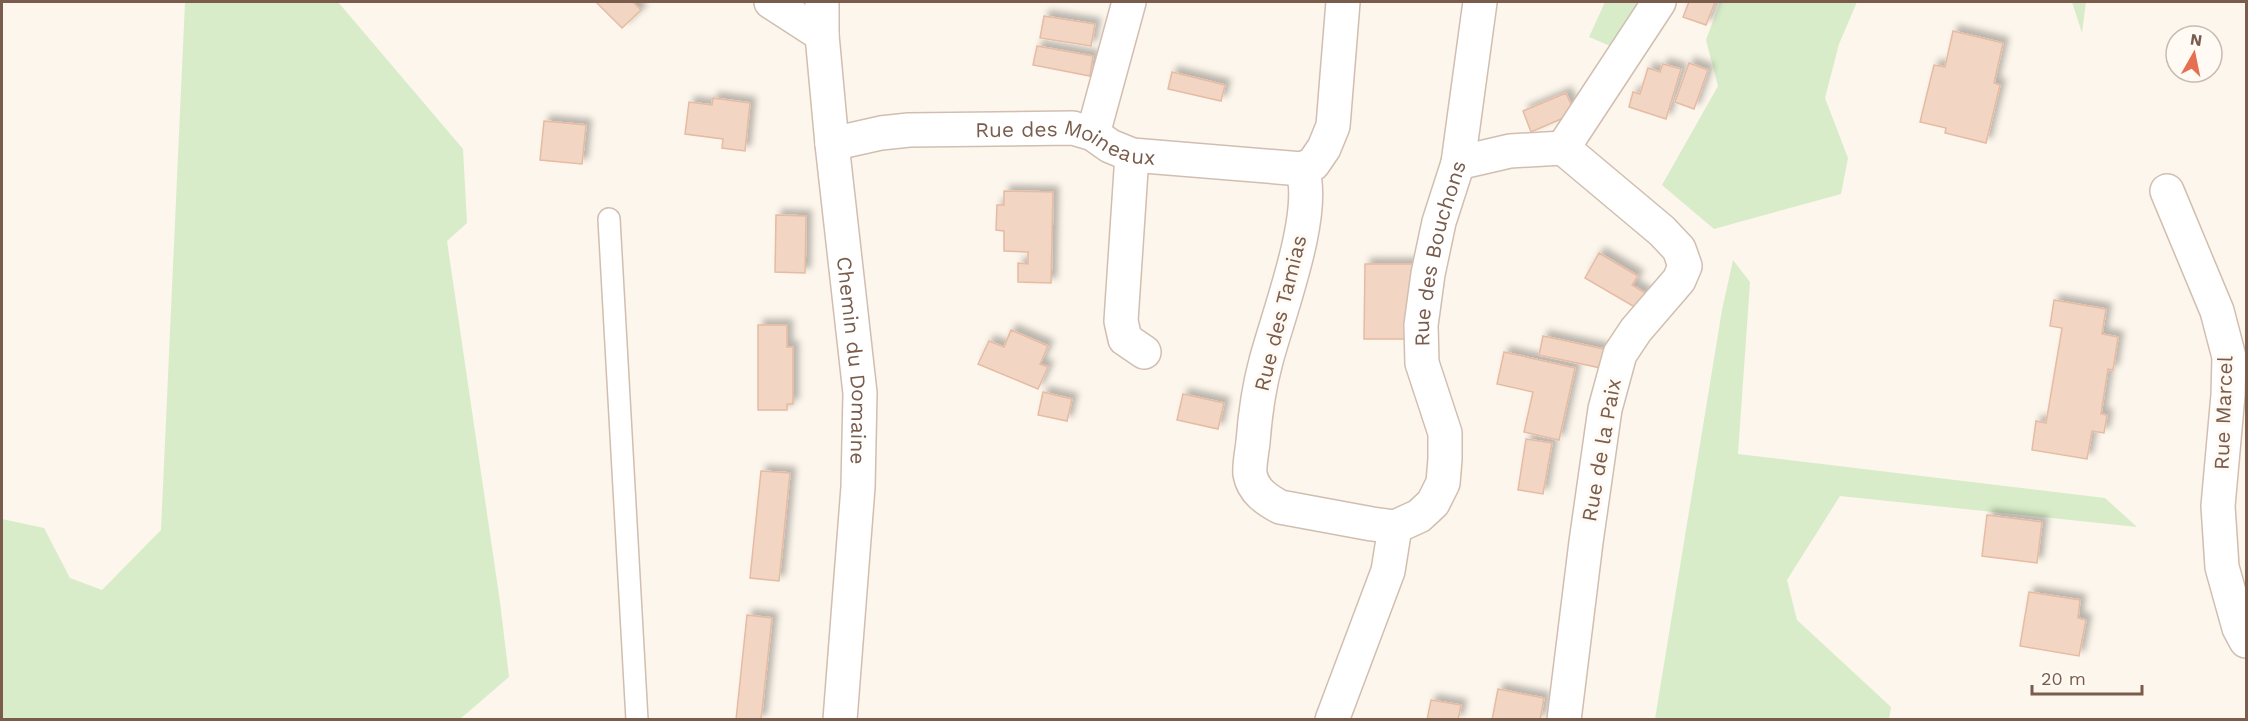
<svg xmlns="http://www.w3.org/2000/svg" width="2248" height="721" font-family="'Work Sans',sans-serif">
	<defs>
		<filter id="shadow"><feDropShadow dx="5.5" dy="-5.5" stdDeviation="3" flood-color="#0004"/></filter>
	</defs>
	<rect width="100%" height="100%" fill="#fdf6ec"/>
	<!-- green -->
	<path fill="#d8ecc9" d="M185,2H338L463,149L467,223L447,241L500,602L509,677L460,719H2V519L44,528L70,578L102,590L161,530Z
		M1605,2H1649L1615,48L1589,37Z
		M1720,2H1857L1839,44L1825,98L1848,158L1841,194L1714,229L1662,185L1718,86L1706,40Z
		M2072,2H2086L2082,33Z
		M1733,260L1750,282L1738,454L2105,498L2137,527L1840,496L1787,580L1797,620L1891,707L1889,719H1655L1722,310Z"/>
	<!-- building -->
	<path fill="#f3d5c3" stroke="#e6bba3" stroke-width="1.5" filter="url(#shadow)" d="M596,2H633L641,10L622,28Z
		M1689,2H1715L1706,25L1683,17Z
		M1044,16L1095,24L1091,46L1040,38Z
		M1953,31L2003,43L1994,83L2000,85L1986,143L1945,133L1946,128L1920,122L1934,65L1945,67Z
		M1037,46L1093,56L1090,76L1033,65Z
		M1689,63L1708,70L1694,109L1675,102Z
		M1663,64L1681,69L1666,119L1629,107L1633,92L1640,94L1648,68L1660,72Z
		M1172,72L1225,85L1221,101L1168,89Z
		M1566,93L1575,113L1531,132L1523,111Z
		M713,98L750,103L745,151L722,148L723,139L685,134L689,102L712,105Z
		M544,121L586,125L582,164L540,160Z
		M1004,191L1053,192L1051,283L1018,282V263L1028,264V252L1004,251V231L996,230L997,205H1004Z
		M776,215L806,216L805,273L775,272Z
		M1599,253L1638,276L1632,285L1647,294L1638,309L1585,278Z
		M1365,264H1418V339H1364Z
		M2054,300L2106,309L2102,334L2118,337L2113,370L2108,369L2101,414L2107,415L2104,433L2092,431L2087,459L2032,450L2036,421L2046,423L2062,328L2050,326Z
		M758,325H787V347H793V404H787V410H758Z
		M1011,330L1048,346L1040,364L1048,367L1038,389L978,364L989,341L1004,347Z
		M1543,336L1604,349L1601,368L1539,355Z
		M1504,352L1575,368L1559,440L1524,432L1533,392L1497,384Z
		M1043,392L1072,399L1067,421L1038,415Z
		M1183,394L1224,403L1218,429L1177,420Z
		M1526,439L1552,443L1543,494L1518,490Z
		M761,471L790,473L779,581L750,578Z
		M1987,515L2042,522L2037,563L1982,556Z
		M2029,592L2080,600L2078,618L2086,620L2079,656L2020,646Z
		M747,615L772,618L761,720H736Z
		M1498,689L1544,698L1540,720H1492Z
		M1431,700L1461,705L1458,720H1427Z"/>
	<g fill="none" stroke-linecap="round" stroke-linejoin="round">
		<defs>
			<path id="lane" d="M609,219L637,720"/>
			<g id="street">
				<path d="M771,2L822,35"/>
				<path id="s1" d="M822,2V35L832,144L860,393L858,487L840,720"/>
				<path d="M1093,134L1129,2"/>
				<path id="s2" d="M832,144L881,133L909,130L1073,128L1093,134L1110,146L1132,155L1302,169L1313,164L1324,148L1333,126L1343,2"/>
				<path d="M1563,148L1662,231L1679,249L1685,266L1679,280L1636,330L1620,354L1605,409L1586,542L1564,720"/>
				<path d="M1563,148L1659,2"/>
				<path d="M1132,155L1121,321L1125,339L1144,352"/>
				<path d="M1458,163L1510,151L1563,148"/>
				<path id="s3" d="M1302,169C1318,212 1278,315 1266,361C1259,387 1255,415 1253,442C1252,452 1249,465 1250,474C1253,491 1267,500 1280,507L1372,524L1395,527L1419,516L1433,503L1443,483L1445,459V433L1422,363L1421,325L1428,274L1439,222L1458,163L1480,2"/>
				<path d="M2167,191L2217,311L2229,357L2228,395L2218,506L2222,567L2239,628L2246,641"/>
				<path d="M1332,720L1388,571L1395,527"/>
			</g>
		</defs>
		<!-- lane casing -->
		<use href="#lane" stroke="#d1beb0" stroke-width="24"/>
		<!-- street casing -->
		<use href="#street" stroke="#d1beb0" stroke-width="36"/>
		<!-- lane -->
		<use href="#lane" stroke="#fff" stroke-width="21"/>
		<!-- street -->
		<use href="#street" stroke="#fff" stroke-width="33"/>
	</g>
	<g text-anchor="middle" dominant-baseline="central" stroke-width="6" stroke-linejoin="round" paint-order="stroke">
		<!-- street labels -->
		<g font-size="21" fill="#7a5c4d" stroke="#fffaf3">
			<text stroke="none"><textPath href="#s2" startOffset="238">Rue des Moineaux</textPath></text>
			<text stroke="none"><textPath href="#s3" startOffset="778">Rue des Bouchons</textPath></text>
			<text transform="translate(1280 313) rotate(-76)">Rue des Tamias</text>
			<text stroke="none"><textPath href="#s1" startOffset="360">Chemin du Domaine</textPath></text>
			<text transform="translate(2223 413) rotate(-88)">Rue Marcel</text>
			<text transform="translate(1601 450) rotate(-80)">Rue de la Paix</text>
		</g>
	</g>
	<!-- border -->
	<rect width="2248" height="721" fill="none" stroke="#7a5c4d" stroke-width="6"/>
	<!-- north arrow -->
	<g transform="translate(2194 54) rotate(9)"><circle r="28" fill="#fffaf3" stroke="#cabbb1" stroke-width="1.5"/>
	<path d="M0-4.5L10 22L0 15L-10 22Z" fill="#e76f51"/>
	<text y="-9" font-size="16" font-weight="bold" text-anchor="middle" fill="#7a5c4d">N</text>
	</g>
	<!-- scale -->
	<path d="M2032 685v9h110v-9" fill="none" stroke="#7a5c4d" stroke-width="3"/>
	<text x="2041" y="685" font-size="18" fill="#7a5c4d" stroke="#fffaf3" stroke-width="4.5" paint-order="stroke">20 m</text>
</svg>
